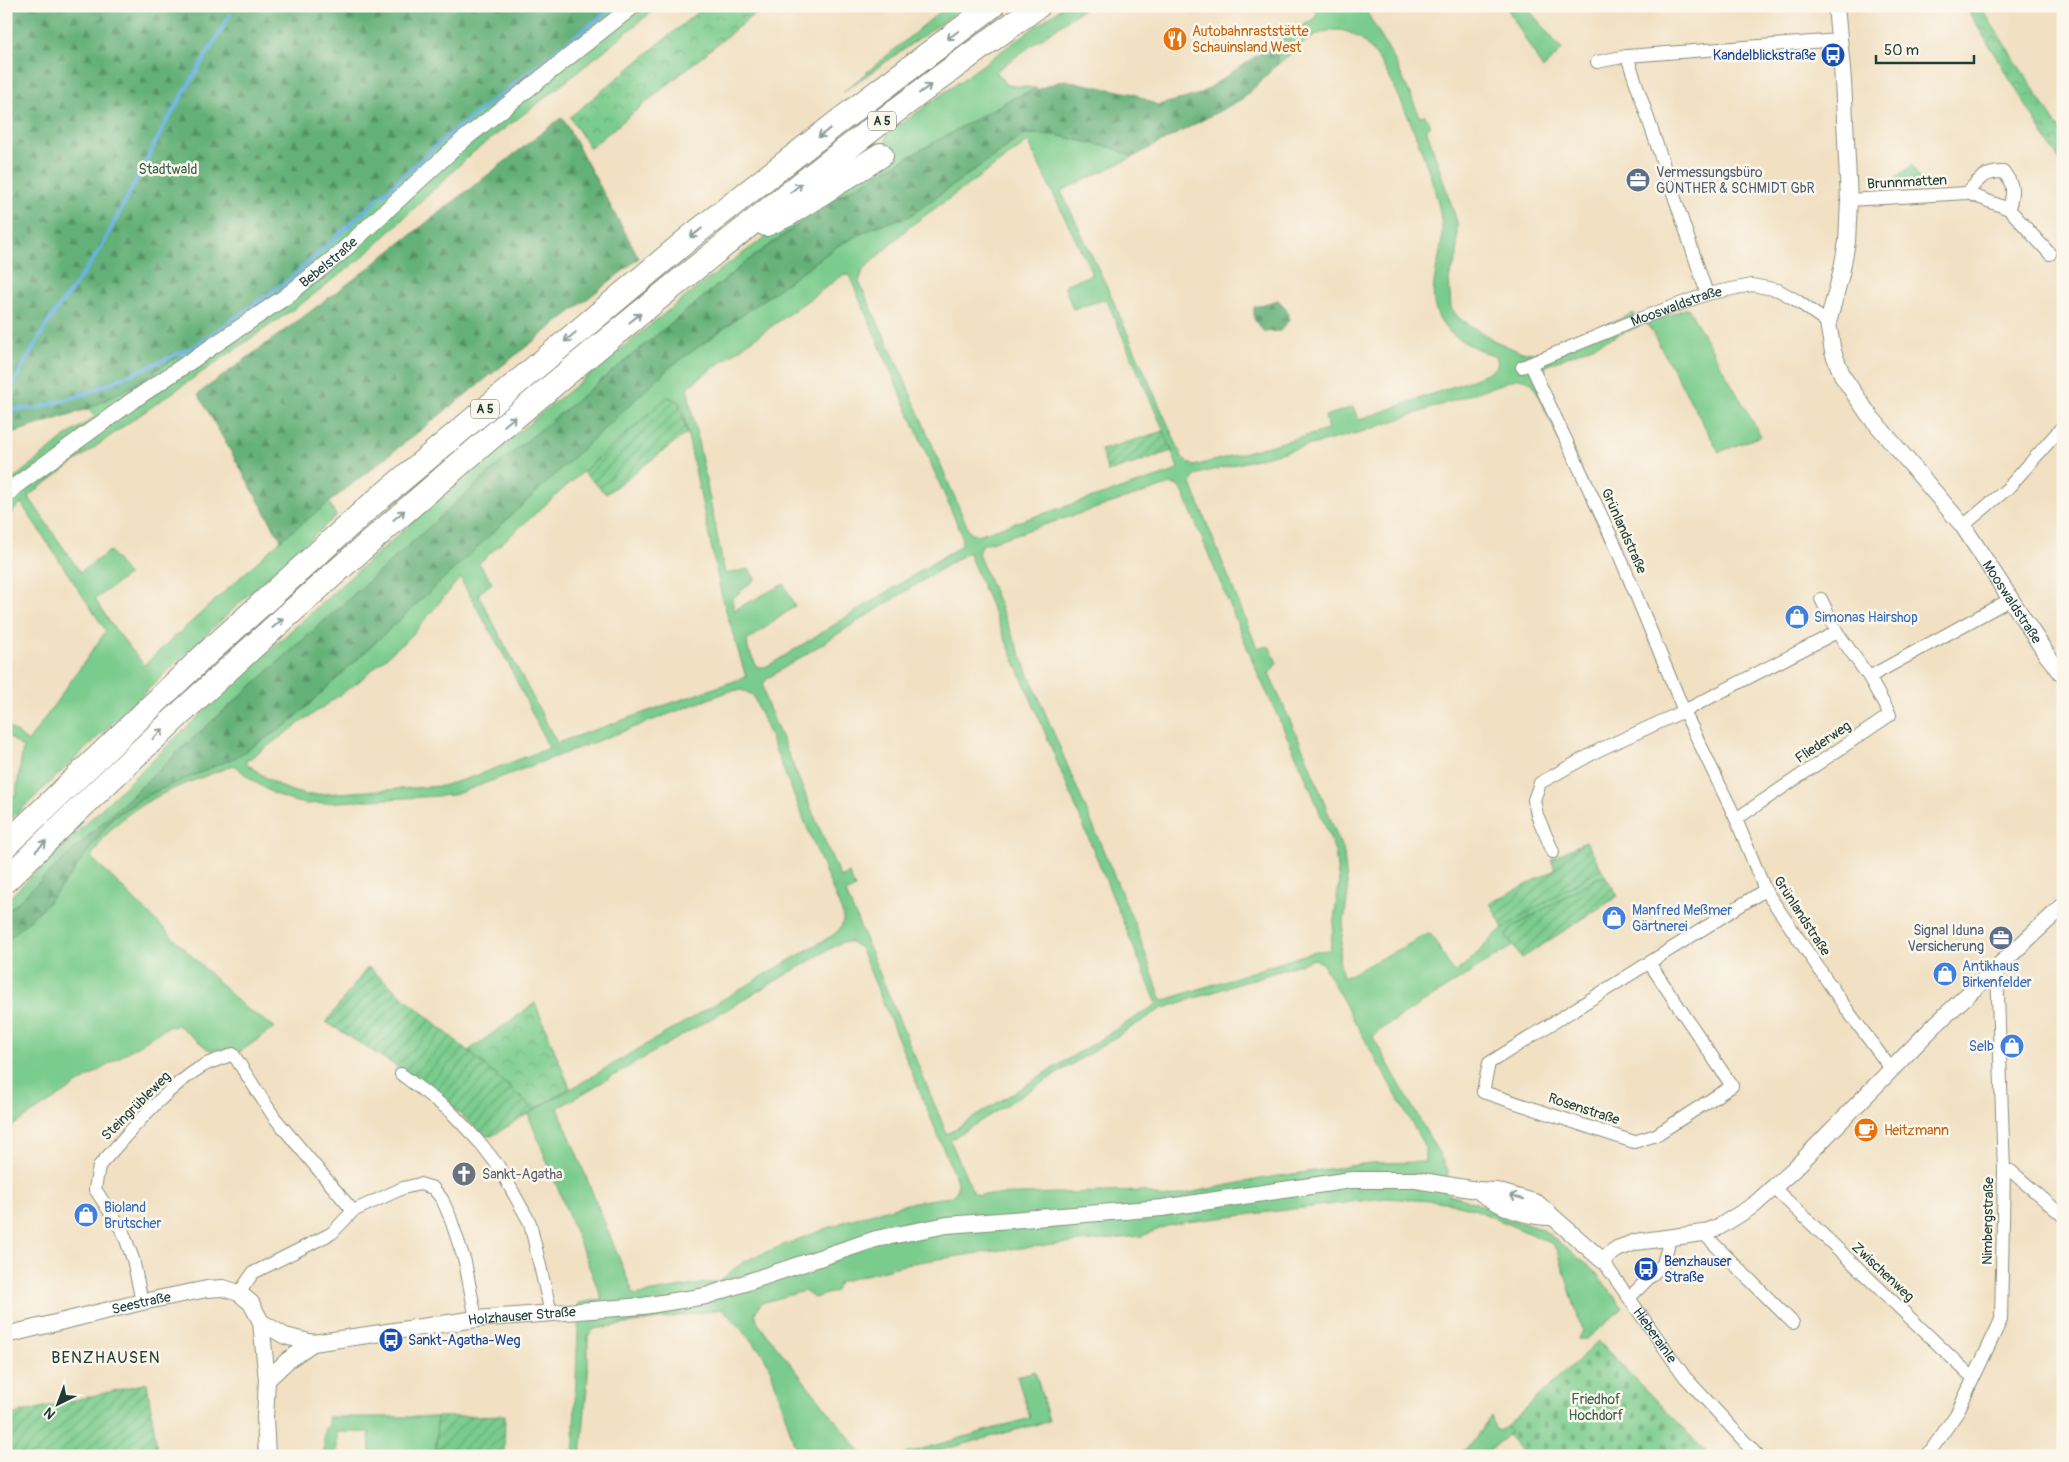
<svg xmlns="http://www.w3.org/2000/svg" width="2069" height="1462" font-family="Pangolin,sans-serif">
	<defs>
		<pattern id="forest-firs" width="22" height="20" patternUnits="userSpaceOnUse" patternTransform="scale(1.25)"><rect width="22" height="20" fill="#63b078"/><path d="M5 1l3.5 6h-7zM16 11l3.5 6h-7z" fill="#519063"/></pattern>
		<pattern id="cemetery-stones" width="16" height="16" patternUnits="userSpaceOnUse" patternTransform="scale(1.25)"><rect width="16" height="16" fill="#7acc8d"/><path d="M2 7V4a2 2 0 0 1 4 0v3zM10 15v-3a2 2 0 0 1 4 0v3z" fill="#63a774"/></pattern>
		<pattern id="park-crowns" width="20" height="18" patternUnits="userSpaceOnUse" patternTransform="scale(1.25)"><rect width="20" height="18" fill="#7acc8d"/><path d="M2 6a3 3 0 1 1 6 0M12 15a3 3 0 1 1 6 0" fill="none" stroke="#63a774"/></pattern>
		<pattern id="garden-furrows" width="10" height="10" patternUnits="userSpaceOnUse" patternTransform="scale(1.25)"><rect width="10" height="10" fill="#7acc8d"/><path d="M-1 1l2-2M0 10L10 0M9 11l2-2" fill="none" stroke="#63a774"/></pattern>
	</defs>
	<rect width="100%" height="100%" fill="#fbf7ec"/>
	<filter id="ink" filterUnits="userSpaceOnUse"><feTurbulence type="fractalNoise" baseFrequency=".02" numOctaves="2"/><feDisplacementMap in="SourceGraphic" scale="10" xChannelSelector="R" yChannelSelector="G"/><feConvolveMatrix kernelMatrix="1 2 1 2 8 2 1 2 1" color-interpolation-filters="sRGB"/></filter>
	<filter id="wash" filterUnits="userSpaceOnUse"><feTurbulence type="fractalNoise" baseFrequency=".0096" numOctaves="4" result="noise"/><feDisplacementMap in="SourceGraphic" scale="20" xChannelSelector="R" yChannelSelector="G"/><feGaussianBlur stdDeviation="1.12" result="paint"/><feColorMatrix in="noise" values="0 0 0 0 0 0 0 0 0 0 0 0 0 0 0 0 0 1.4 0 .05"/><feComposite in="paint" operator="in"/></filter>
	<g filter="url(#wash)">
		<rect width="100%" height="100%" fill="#f1e0c2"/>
		<!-- grass -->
		<path fill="#7acc8d" stroke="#4c8460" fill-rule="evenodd" d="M614,6H659L554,91L471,154L364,256L305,301L124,426L28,496L80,572L110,551L128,575L95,599L111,624L144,665L281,540L329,502L336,516L249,594L6,824V803L16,793L23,748L6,734V724L28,742L106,631L21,503L6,519V485L66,436L95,417L87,409L131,387L280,289L446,137Z
			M947,6H965L843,92Z
			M1064,6H1087L996,71L1006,85L1037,88L1011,99L834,199L750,259L512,453L189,742L6,913V901C191,721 379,543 581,381C632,340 682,298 735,259C783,224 834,191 884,160L887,134Z
			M1317,6H1363L1393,57L1420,116L1425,115L1430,126L1426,128L1457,222V257L1449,279L1451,308L1460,319L1495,341L1518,351L1540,354L1634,313L1639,326L1546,366L1543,376L1634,601L1533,384L1527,380L1518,378L1365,431L1198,474L1192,480L1191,484L1257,648L1269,646L1277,663L1269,674L1307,758L1344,854L1348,892L1339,959L1343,978L1430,933L1454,973C1476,958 1491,936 1513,920L1601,868L1606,877L1597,878L1513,927L1506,936L1514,945L1378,1031L1373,1037L1448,1170L1446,1194L1474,1202L1507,1219L1542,1229L1594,1270L1623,1308L1587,1339H1578L1582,1330L1558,1251L1553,1244L1474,1209L1447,1202L1385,1198L1187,1222L1167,1226L1142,1236L1001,1250L911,1263L839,1282L836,1291L814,1298L804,1291L761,1303L755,1313L758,1323L864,1456H848L844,1450L798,1456L770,1367L762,1353L723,1309L594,1329L588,1336V1375L581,1456H573L579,1303L602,1299L528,1114L819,943C831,936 845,931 843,915L753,695L742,690L730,691L454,795L306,804C276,799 256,784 234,765C179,787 122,801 91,857L245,1008L275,1027L240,1052L229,1049L209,1050L178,1025L173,1027L170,1025L6,1130V941L44,907L70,876L113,817L148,795L236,757L288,724L669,368L839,245L879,225L908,217L1025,134L1055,135L1113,148L1133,157L1061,191L1106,285L1183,459L1194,466L1328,430L1325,416L1353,407L1359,420L1477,378L1496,368L1498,362L1496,357C1476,348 1447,338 1438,316C1425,286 1444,258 1442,227C1440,188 1400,89 1377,57C1368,45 1355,31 1338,30C1314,29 1295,51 1277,65V42L1316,17ZM1028,142L1091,271V275L1064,285L1073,309L1103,300L1107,301L1164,431L1178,468L1173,472L977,535L969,531L902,374L859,282L863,270L909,227ZM843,275H849L961,533L962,545L773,663L765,667H757L748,649L747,641L795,606L784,584L734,610L732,599L755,579L749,569L725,574L687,387ZM668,397L678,401L682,408L722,597L746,677L557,743L478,594L492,583L479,563ZM1171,484L1178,486L1182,490L1259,676L1305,775L1335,851L1339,883L1330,950L1316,951L1162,1001L1137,930L978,554L982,545ZM968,552L1039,718L1157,1004L947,1134L846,893L855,888L849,873L840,877L766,701L763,684L768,678ZM460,578L506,659L549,748L472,777L442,786L309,795C284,792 264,777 245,762L358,682L412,635ZM842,942H851L861,949L958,1184L956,1192L950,1197L914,1202L849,1220L781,1246L745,1261L719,1281L634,1295L558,1108ZM1315,959L1322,963L1425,1147V1162L1370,1163L1265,1178L1163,1198L1143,1191L979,1195L973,1192L950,1140L1161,1009Z
			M1506,6H1526L1562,50L1543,69Z
			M1912,165L1922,186L1883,187Z
			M1688,308L1761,436L1719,452L1647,323Z
			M1035,1371L1049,1421L920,1456H898L1030,1418L1017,1376Z
			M1491,1416L1495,1428L1501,1430L1506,1427L1511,1432L1483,1456H1458L1476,1439Z
			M328,1417H437L436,1456H370L369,1432H337V1456H324V1428L329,1427Z"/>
		<!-- forest -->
		<path fill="url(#forest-firs)" stroke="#417656" d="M6,6H614L446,137L280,289L131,387L87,409L6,435Z
			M1277,42V65L1244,98L1133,157L1113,148L1055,135L1025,134L908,217L879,225L839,245L669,368L288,724L236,757L148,795L113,817L70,876L44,907L6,941V913L189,742L512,453L750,259L834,199L1011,99L1064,80L1134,94L1157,105L1183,99L1200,94Z
			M562,117L639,258L281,540L198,394L353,280Z
			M1278,300L1286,308L1289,320L1280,331L1264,332L1254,319V307Z"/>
		<!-- cemetery -->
		<path fill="url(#cemetery-stones)" stroke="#4c8460" d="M1598,1341L1710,1456H1526L1507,1435L1511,1432L1506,1427Z"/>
		<!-- park -->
		<path fill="url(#park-crowns)" stroke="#4c8460" d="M705,6H764L590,148L570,117Z
			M1965,6H1980L2060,130L2063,139V166Z
			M535,1003L570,1088L534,1110L468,1051Z"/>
		<!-- garden -->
		<path fill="url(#garden-furrows)" stroke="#4c8460" d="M668,397L678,401L687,433L606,494L583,472Z
			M1164,431L1172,451L1108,472L1101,450Z
			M1586,841L1601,868L1503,928L1490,903L1555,870L1551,859Z
			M1606,877L1618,896L1522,958L1506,936L1513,927L1597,878Z
			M368,967L468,1051L534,1110L492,1136H485L428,1086L326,1022Z
			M147,1383L158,1456H6V1416Z
			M505,1415L504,1455L511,1456H436L437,1417Z"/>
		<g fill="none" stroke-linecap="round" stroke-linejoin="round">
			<!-- stream -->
			<path stroke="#6cb2e2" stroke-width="4" d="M6,396L49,321L100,250L163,128L230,15
				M6,410L38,408L85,394L194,347L289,280L446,137L614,6"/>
		</g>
	</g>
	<g filter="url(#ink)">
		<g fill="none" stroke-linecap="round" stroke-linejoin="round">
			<defs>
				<g id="minor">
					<path d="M1627,56L1707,294"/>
					<path d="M1597,62L1627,56L1839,40"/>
					<path d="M1967,193C1979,179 1984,172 2003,172C2015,184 2013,194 2009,209"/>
					<path d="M1849,200L1967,193L2009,209L2050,254"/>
					<path d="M1531,365L1616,547L1684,711L1736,819L1765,890L1850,1014L1892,1070"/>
					<path id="s1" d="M1522,367L1636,320L1707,294L1752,285L1778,290L1796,300L1828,323"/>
					<path d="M1963,526L2008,488L2063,426"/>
					<path d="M1821,599L1837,632L1869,677L2011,599"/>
					<path d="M1736,819L1890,715L1869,677"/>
					<path d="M1553,852L1537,815L1534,800L1540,783L1599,750L1684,711L1837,632"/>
					<path d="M1650,964L1732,1086L1656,1135L1634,1142L1483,1092L1489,1063L1765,890"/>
					<path d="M401,1074L450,1111L482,1145L499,1167L530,1223L551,1313"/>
					<path d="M2004,1171H2011L2063,1216"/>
					<path d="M1774,1188L1972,1377"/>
					<path d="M1703,1233L1793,1323"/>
					<path id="s2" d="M1602,1260L1685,1377L1758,1456"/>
					<path d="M239,1293L253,1273L332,1233L353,1211L403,1188L420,1184L433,1188L442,1199L450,1217L465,1262L476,1319"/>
					<path d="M1630,1297L1663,1264L1670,1239"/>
					<path d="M142,1302L133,1259L123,1232L95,1189L99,1166C130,1132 161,1092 201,1067C210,1061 223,1059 233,1054L274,1117L353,1211"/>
					<path d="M1927,1456L1957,1413L2001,1320L2004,1171L1997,968"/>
				</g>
				<g id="tertiary">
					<path id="s3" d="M1836,6L1843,80L1849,200L1847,242L1841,274L1828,323L1833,352L1843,377L1869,415L1963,526L2047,655L2063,675"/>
					<path id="s4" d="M6,495L15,486L132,401L285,297L338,255L463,140L633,6"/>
					<path d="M1477,1190C1499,1206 1523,1217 1551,1217"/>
					<path d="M261,1322L285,1336L313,1343"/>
					<path id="s5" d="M6,1335L142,1302L207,1289L223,1288L239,1293L251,1303L261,1322L267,1380L265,1418L267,1456"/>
					<path id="s6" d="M267,1380L288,1360L313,1343L476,1319L643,1306L706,1296L876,1239L947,1225L1162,1208L1351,1180H1416L1477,1190L1496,1191L1537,1203L1602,1260L1617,1249L1636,1242L1703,1233L1719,1227L1754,1205L1794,1169L1935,1025L2063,906"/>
				</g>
				<path id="motorway" d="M766,224L788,214L881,155
					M6,845L204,656L369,507L692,236L838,122L992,6
					M6,880C215,675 433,481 661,296C784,196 909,98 1038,6"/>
			</defs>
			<!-- minor casing -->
			<use href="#minor" stroke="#888e7b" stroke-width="14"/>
			<!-- tertiary casing -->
			<use href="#tertiary" stroke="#888e7b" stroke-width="18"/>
			<!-- motorway casing -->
			<use href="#motorway" stroke="#888e7b" stroke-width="26"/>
			<!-- minor -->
			<use href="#minor" stroke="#fff" stroke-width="12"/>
			<!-- tertiary -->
			<use href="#tertiary" stroke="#fff" stroke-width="16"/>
			<!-- motorway -->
			<use href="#motorway" stroke="#fff" stroke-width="24"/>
		</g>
		<!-- one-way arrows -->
		<defs><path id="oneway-shaft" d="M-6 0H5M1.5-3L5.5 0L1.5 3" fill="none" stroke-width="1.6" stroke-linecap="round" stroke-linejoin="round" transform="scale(1.25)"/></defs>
		<g stroke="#8f9e9a">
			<use href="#oneway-shaft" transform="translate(953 35) rotate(143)"/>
			<use href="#oneway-shaft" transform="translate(925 89) rotate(-36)"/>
			<use href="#oneway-shaft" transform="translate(824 133) rotate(142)"/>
			<use href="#oneway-shaft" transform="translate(796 188) rotate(-39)"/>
			<use href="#oneway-shaft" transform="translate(696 233) rotate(142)"/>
			<use href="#oneway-shaft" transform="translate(635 318) rotate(-39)"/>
			<use href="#oneway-shaft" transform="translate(570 337) rotate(140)"/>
			<use href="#oneway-shaft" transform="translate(510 421) rotate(-40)"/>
			<use href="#oneway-shaft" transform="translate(399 515) rotate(-41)"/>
			<use href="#oneway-shaft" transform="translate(278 623) rotate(-42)"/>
			<use href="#oneway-shaft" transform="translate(158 734) rotate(-43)"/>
			<use href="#oneway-shaft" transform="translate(41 846) rotate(-44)"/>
			<use href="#oneway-shaft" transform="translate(1517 1197) rotate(-163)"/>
		</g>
	</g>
	<!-- icons -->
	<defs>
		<symbol id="restaurant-disc" viewBox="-11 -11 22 22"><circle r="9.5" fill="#e8710a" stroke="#fbf7ec"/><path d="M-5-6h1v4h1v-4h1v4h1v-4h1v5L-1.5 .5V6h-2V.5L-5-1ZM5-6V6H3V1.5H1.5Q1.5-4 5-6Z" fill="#fff"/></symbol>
		<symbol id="bus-disc" viewBox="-11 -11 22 22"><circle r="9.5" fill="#1a4fb4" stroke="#fbf7ec"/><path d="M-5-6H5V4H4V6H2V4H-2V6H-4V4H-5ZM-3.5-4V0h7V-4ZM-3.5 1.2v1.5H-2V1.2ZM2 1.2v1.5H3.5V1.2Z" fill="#fff"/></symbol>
		<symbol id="office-disc" viewBox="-11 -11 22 22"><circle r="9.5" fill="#5c6f8a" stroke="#fbf7ec"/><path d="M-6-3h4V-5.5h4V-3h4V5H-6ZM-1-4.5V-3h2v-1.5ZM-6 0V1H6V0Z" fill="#fff"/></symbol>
		<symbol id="shop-disc" viewBox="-11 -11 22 22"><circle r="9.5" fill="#3f7fe0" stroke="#fbf7ec"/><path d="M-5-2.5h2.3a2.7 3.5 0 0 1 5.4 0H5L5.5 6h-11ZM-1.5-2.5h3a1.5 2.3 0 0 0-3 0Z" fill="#fff"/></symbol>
		<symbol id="cafe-disc" viewBox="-11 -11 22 22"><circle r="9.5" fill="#e8710a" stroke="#fbf7ec"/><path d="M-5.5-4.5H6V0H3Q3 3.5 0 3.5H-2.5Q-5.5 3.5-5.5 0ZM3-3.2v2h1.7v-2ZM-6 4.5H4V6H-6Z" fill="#fff"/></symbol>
		<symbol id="church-disc" viewBox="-11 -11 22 22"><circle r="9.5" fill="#6b7280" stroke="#fbf7ec"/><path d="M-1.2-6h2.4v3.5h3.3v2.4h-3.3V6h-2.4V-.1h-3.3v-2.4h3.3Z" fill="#fff"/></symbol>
	</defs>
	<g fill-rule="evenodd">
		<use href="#restaurant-disc" x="1161" y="25" width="28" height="28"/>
		<use href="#bus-disc" x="1819" y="41" width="28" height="28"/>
		<use href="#office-disc" x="1624" y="166" width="28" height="28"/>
		<use href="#shop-disc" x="1783" y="603" width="28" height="28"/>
		<use href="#shop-disc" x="1600" y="904" width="28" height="28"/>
		<use href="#office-disc" x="1987" y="924" width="28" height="28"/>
		<use href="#shop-disc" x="1931" y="960" width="28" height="28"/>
		<use href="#shop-disc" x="1998" y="1032" width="28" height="28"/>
		<use href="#cafe-disc" x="1852" y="1116" width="28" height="28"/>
		<use href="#church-disc" x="450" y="1160" width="28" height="28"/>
		<use href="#shop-disc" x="72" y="1201" width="28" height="28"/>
		<use href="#bus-disc" x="1632" y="1255" width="28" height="28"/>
		<use href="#bus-disc" x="377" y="1326" width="28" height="28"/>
	</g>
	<g text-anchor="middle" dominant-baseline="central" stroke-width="5" stroke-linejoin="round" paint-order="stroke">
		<!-- shield labels -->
		<g fill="#fbf7ec" stroke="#61756b" stroke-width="1">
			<rect x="868" y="111.5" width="28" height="19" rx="4"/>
			<rect x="471" y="399.5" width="28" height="19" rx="4"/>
		</g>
		<g font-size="12" font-weight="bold" fill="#1f3d34">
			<text x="882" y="121">A 5</text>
			<text x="485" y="409">A 5</text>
		</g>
		<!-- food labels -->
		<g font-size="14" fill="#c56008" stroke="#fbf7ec" text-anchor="start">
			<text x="1192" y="31">Autobahnraststätte<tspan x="1192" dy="16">Schauinsland West</tspan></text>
			<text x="1884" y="1130">Heitzmann</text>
		</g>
		<!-- transit labels -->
		<g font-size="14" fill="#164399" stroke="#fbf7ec" text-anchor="start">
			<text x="1816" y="55" text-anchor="end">Kandelblickstraße</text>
			<text x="1664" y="1261">Benzhauser<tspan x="1664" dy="16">Straße</tspan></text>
			<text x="408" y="1340">Sankt-Agatha-Weg</text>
		</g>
		<!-- park labels -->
		<g font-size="14" fill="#36614a" stroke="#fbf7ec">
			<text x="168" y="169">Stadtwald</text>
			<text x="1596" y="1399">Friedhof<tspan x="1596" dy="16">Hochdorf</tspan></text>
		</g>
		<!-- service labels -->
		<g font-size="14" fill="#4e5e75" stroke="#fbf7ec" text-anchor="start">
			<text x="1656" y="172">Vermessungsbüro<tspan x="1656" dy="16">GÜNTHER &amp; SCHMIDT GbR</tspan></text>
			<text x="1984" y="930" text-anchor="end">Signal Iduna<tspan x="1984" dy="16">Versicherung</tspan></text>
		</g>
		<!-- street labels -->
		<g font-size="14" fill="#1f3d34" stroke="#fbf7ec">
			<text transform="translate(1907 182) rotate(-3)">Brunnmatten</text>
			<text stroke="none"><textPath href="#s4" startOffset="398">Bebelstraße</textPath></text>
			<text stroke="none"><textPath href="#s1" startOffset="166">Mooswaldstraße</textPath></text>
			<text transform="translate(1624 531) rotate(66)">Grünlandstraße</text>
			<text stroke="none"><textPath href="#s3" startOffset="658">Mooswaldstraße</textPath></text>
			<text transform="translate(1823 742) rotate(-34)">Fliederweg</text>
			<text transform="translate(1802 916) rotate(57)">Grünlandstraße</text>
			<text transform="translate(136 1106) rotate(-45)">Steingrübleweg</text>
			<text transform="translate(1584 1109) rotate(18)">Rosenstraße</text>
			<text transform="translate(1988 1221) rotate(-89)">Nimbergstraße</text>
			<text transform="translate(1883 1272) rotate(43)">Zwischenweg</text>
			<text stroke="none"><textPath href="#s5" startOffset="139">Seestraße</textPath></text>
			<text stroke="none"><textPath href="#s6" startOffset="270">Holzhauser Straße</textPath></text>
			<text stroke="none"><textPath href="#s2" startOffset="92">Hieberainle</textPath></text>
		</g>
		<!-- shop labels -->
		<g font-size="14" fill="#366cbe" stroke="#fbf7ec" text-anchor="start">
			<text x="1814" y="617">Simonas Hairshop</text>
			<text x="1632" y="910">Manfred Meßmer<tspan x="1632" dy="16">Gärtnerei</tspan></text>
			<text x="1962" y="966">Antikhaus<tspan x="1962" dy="16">Birkenfelder</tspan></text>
			<text x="1994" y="1046" text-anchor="end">Selb</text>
			<text x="104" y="1207">Bioland<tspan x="104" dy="16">Brutscher</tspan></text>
		</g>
		<!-- worship labels -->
		<g font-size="14" fill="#5b616d" stroke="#fbf7ec" text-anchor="start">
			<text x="482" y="1174">Sankt-Agatha</text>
		</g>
		<!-- quarter labels -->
		<g font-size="16" letter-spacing="1" fill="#1f3d34" stroke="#fbf7ec">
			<text x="106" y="1358">BENZHAUSEN</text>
		</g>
	</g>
	<!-- margin -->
	<rect width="2069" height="1462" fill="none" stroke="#fbf7ec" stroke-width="25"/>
	<!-- north arrow -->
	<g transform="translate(58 1404) rotate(222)" stroke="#fbf7ec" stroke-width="4" paint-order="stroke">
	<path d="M0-4L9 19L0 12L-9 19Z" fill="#1f3d34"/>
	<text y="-8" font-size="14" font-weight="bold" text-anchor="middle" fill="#1f3d34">N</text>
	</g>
	<!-- scale -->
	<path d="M1876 55v8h98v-8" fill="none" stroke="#1f3d34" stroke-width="2.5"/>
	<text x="1884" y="55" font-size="15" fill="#1f3d34" stroke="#fbf7ec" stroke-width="4" paint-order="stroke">50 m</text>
</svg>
